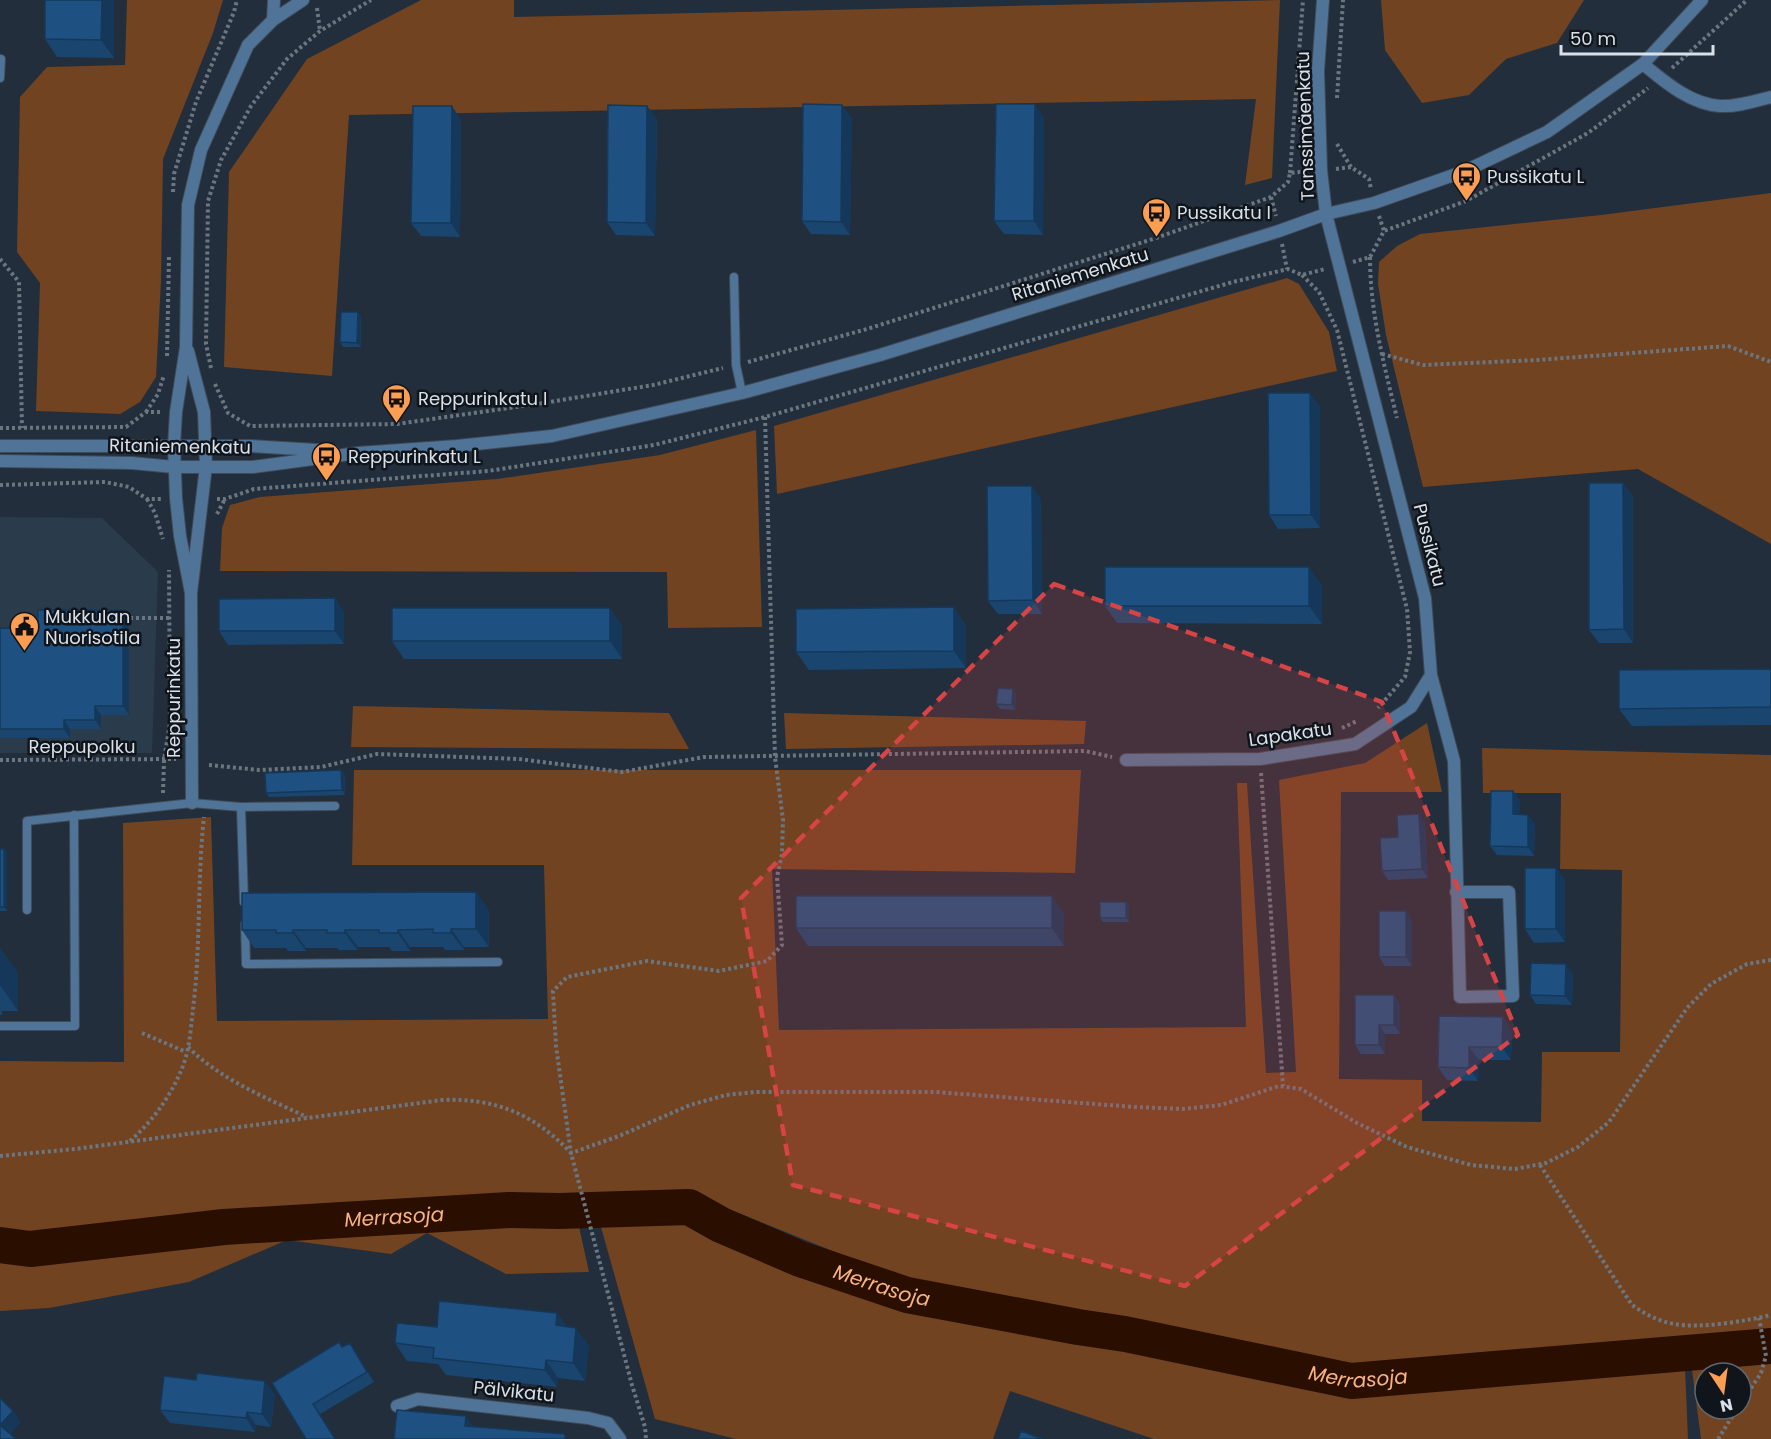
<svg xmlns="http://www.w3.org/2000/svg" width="1771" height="1439" font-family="Poppins,sans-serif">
	<rect width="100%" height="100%" fill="#222e3b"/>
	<!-- built -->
	<path fill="#2a3b4c" d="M0,517L102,518L158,572L152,753H0Z"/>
	<!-- green -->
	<path fill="#714320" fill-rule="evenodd" d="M127,0H223L213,33L163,159L161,281L156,377L140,402L120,414L36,411L40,283L17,252L20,97L47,67L125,65Z
		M421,0H514V17L1280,0L1272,178L1245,185L1256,99L349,115L332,376L224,367L229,172L307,59Z
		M1381,0H1584L1557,43L1506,59L1469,95L1422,103L1385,50Z
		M1771,193V544L1638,469L1423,487L1386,335L1378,284L1379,262L1397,246L1420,234L1601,215Z
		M1287,278L1299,284L1329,332L1337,371L777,494L774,426Z
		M756,430L762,627L668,628L667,572L220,571L222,528L230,505L260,497L497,479L660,455Z
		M353,706L669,713L689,749L351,747Z
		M784,713L1086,721L1084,744L786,749Z
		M1427,723L1442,792H1341L1339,1079L1422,1080V1121L1541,1122L1542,1052H1620L1622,870L1560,869L1561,793H1483L1482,748L1771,755V1439H1701L1688,1339L1348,1367L907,1281L689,1193L572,1195L589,1272L506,1274L427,1233L391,1254L287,1240L189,1282L49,1308L0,1311V1061L124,1062L123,823L211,817L217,1021L548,1019L544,865H352L354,770H1081L1075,873L772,869L779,1030L1246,1027L1237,783H1247L1266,1073L1296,1072L1279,780L1365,763ZM1705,1373H1741V1409H1705Z
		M688,1218L853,1289L906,1306L1352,1392L1685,1367L1688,1439H1154L1010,1391L993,1439H736L655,1419L599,1220Z"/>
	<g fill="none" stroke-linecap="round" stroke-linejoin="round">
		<!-- river -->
		<path stroke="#2a0e00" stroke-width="36" id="s1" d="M0,1245L30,1249L224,1227L509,1210L559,1211L689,1207L721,1225L800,1259L907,1295L1078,1327L1125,1334L1351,1381L1771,1346"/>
		<defs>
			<path id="service" d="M0,78L1,59
				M734,277L736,365L742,393
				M241,807L244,902
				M27,910V821L192,803L241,807L335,806
				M245,924L246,964L498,962
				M0,1026H75L74,815"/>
			<path id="minor" d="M1323,0L1318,71L1321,170L1326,214L1425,598L1431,675L1454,761L1460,997L1513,996L1509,892H1456
				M273,20L274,0
				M1643,64C1665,82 1690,104 1720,106C1737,107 1755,101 1771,97
				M188,351L204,412L206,466L191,593L192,803
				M191,593L180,536L176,498L174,446L176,412L186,347L188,205L201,150L248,45L273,20L303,0
				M1126,760L1260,759L1355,744L1411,707L1431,675
				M397,1406L418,1399L588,1418L608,1423L620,1439"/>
			<path id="tertiary" d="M0,446H251L333,451
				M0,461L132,463L174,467H253L358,453L457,446L552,436L742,393L880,355L1279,231L1326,214L1374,203L1465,171L1547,132L1643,64L1702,0"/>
		</defs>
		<!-- service casing -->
		<use href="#service" stroke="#3f4a57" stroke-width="10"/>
		<!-- minor casing -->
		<use href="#minor" stroke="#3f4a57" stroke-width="14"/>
		<!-- tertiary casing -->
		<use href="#tertiary" stroke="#3f4a57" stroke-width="14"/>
		<!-- path -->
		<path stroke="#6c7681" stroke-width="4" stroke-dasharray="3 3" stroke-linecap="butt" d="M317,8L320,31
			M1672,68L1747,0
			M1337,98L1343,0
			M1337,144L1351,167
			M1336,169L1351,167L1369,179L1371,189
			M1290,173L1303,0
			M173,192L174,174L196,102L234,12L237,0
			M1271,197L1276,216
			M1379,216L1384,231
			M1282,244L1287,269
			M1370,257C1370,312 1384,365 1397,418
			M0,259L19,282L22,428
			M1353,262L1370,257L1384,231L1466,201L1588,133L1648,88
			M1302,275L1319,292L1337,330L1407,609L1410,652L1405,677L1378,708
			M1382,354L1423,365L1537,360L1728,346L1771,362
			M167,356L169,256
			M748,362L867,329L1156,238L1271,197L1288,182L1290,173L1308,171
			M211,368L206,344L208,201L221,160L251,106L287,59L320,31L371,0
			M215,384L228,413L250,426L397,424L537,404L653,385L723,368
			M146,412L158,394L164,375
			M765,417L775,757L783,820L782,854L777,877L782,945L767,961L719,971L647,961L567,977L553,991L556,1046L571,1153L619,1136L690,1105L726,1095L756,1092H935L1135,1107L1182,1109L1221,1105L1279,1086L1301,1089L1357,1123L1407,1147L1471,1165L1515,1169L1546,1163L1578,1147L1609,1122L1687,1008L1711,984L1747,964L1771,960
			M0,428L126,427L146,412H162
			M0,485L105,482L129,487L147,499H162
			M147,499L155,513L163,539
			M217,499H225L254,489L488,471L654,445L765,417L1233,282L1288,269L1302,275L1325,269
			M217,514L225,499
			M124,618H170
			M37,633L36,618H41
			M1342,728L1357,721
			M0,760L176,759
			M209,765L259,770L321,767L377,754L519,759L622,772L704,757L1085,751L1112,757
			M1261,773L1283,1086
			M163,793L164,760L170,723L169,570
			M142,1033L186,1052
			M188,1047C220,1079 266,1098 307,1117
			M130,1141C154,1120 173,1093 184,1063C190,1046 191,1026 193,1009C201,945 197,880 204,817
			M0,1156L75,1149L442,1100C496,1098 534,1114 571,1153L632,1385L645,1427L646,1439
			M1540,1165L1632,1305C1645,1314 1658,1321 1674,1324C1699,1329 1746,1321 1771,1315
			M1741,1403L1761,1373L1766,1356L1759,1318
			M1718,1439L1737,1409"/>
		<!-- service -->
		<use href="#service" stroke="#507398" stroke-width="8"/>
		<!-- minor -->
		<use href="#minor" stroke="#507398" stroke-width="12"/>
		<!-- tertiary -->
		<use href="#tertiary" stroke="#507398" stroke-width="12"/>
	</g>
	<!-- wall -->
	<path fill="#1a456f" d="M45,0H114V58L57,57L45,39Z
		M647,106L657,119L655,236L616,235L607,222Z
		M852,118L850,235L811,234L802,221Z
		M1044,118L1043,235L1004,234L994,221Z
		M461,120L460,237L421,236L411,223Z
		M358,312L361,317V347H343L340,342Z
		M1320,406V528L1278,529L1269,515Z
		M1633,496V643H1599L1589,630Z
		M1041,499L1042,614H998L988,601Z
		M1322,585V624L1117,623L1105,606Z
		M335,598L344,612V644L228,645L219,631Z
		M123,610L129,619V715H101V729H70V738H0V628L38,629Z
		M966,625V668L809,670L796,652Z
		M622,626V659H404L392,641Z
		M1771,669V725L1632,726L1619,709Z
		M1016,693L1015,710L1000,709L996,704Z
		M341,770L345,775V795L269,797L266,793Z
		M1513,791L1520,800L1519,815H1528L1535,824L1534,856L1497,855L1490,846Z
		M1425,823L1428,878L1388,880L1382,871L1398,837Z
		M0,849H4L7,853V911H0Z
		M1556,868L1565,881V942L1534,943L1525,929Z
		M1126,902L1129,906V922H1103L1100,918Z
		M489,910V947H464V950H445L443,947H410V951H392L389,947H358L357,950H339L337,948H306V951H288L286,948H254L242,930Z
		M1064,914V946H808L796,928Z
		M1412,920V966H1385L1379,957Z
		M0,948L18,973V1011H2V1015H0Z
		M1573,973L1572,1005L1536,1004L1530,995Z
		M1400,1004V1034H1385V1054H1361L1355,1045Z
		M1439,1016L1512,1031L1511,1060H1479L1478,1081L1447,1080L1438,1067Z
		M557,1313L567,1327L589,1346L585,1381L558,1378L557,1387L446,1375L438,1364L407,1361L395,1343L437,1327Z
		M350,1343L374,1382L320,1414L335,1439H306L272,1383Z
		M275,1394L271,1427L256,1425L255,1432L170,1423L160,1410Z"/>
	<!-- shaded-wall -->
	<path fill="#15385a" d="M102,0H114V58L101,40Z
		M1035,104L1044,118L1043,235L1034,221Z
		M842,105L852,118L850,235L841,222Z
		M452,106L461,120L460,237L451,223Z
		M647,106L657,119L655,236L646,223Z
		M358,312L361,317V347L357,343Z
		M1310,393L1320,406V528L1311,515Z
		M1623,483L1633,496V643L1624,629Z
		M1032,486L1041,499L1042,614L1033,600Z
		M1309,567L1322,585V624L1309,606Z
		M335,598L344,612V644L335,631Z
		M954,607L966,625V668L954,651Z
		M610,608L622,626V659L610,641Z
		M123,610L129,619V715L123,706Z
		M1013,689L1016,693L1015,710L1012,705Z
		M95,706L101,715V729L95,720Z
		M64,720L70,729V738L64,729Z
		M341,770L345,775V795L342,790Z
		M1513,791L1520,800L1519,823L1513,814Z
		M1419,814L1425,823L1428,878L1422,869Z
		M1528,815L1535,824L1534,856L1528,847Z
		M4,849L7,853V911L4,907Z
		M1556,868L1565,881V942L1556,929Z
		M476,892L489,910V947L476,929Z
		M1052,896L1064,914V946L1052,928Z
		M1126,902L1129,906V922L1126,918Z
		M1406,911L1412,920V966L1406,957Z
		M451,929L464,947V950L451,933Z
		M293,930L306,948V951L293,933Z
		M345,930L358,947L357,950L345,933Z
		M398,930L410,947V951L398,933Z
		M0,948L18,973V1011L0,985Z
		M1566,964L1573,973L1572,1005L1565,996Z
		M1394,995L1400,1004V1034L1394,1025Z
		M1503,1017L1512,1031L1511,1060L1502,1047Z
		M1379,1025L1385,1034V1054L1379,1045Z
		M1469,1047L1479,1060L1478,1081L1469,1068Z
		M557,1313L570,1331L556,1325Z
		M576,1328L589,1346L585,1381L573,1363Z
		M350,1343L357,1353L374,1382L367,1372Z
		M546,1360L558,1378L557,1387L545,1370Z
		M265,1381L275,1394L271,1427L262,1414Z
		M13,1411L21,1422L9,1436L0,1425Z
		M247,1412L256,1425L255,1432L246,1418Z
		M466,1416L478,1433L465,1426Z"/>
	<!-- building -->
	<path fill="#1e5081" stroke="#15385a" stroke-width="1.5" d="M45,0H102L101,40L45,39Z
		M803,104L842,105L841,222L802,221Z
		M996,104H1035L1034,221H994Z
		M608,105L647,106L646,223L607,222Z
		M413,106H452L451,223H411Z
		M341,312H358L357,343L340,342Z
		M1268,393H1310L1311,515H1269Z
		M1589,483H1623L1624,629L1589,630Z
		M987,486H1032L1033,600L988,601Z
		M1105,567H1309V606H1105Z
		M335,598V631H219V599Z
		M954,607V651L796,652V609Z
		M392,608H610V641H392Z
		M38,610H123V706H95V720H64V729H0V628L38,629Z
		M1771,669V707L1619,709V670Z
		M998,688L1013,689L1012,705L996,704Z
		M341,770L342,790L266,793L265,773Z
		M1491,791H1513V814L1528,815V847L1490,846Z
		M1419,814L1422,869L1382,871L1380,838L1398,837L1397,815Z
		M0,849H4V907H0Z
		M1525,868H1556V929H1525Z
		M476,892V929H451V933H433V929L398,930V933H379V930H345V933H327V930H293V933H276V930H242V893Z
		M796,896H1052V928H796Z
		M1100,902H1126V918H1100Z
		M1379,911H1406V957H1379Z
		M1531,963L1566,964L1565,996L1530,995Z
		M1355,995H1394V1025H1379V1045H1355Z
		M1439,1016L1503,1017L1502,1047H1469V1068L1438,1067Z
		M439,1301L557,1313L556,1325L576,1328L573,1363L546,1360L545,1370L433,1358L434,1348L395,1343L397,1323L437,1327Z
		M339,1342L342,1347L350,1343L367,1372L313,1404L335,1439H306L272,1383Z
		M197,1373L265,1381L262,1414L247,1412L246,1418L160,1410L164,1376L196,1380Z
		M0,1398L13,1411L0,1425L16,1439H0Z
		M397,1410L466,1416L465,1426L565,1434V1439H394Z
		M1021,1431L1042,1439H1018Z"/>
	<!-- marked area -->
	<path fill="#d64445" fill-opacity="0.2" stroke="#d64445" stroke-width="4.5" stroke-dasharray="12 8" stroke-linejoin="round" d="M1054,584L1382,702L1518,1035L1185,1286L793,1185L741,898Z"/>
	<!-- icons -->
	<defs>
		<symbol id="bus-pin" viewBox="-11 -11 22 30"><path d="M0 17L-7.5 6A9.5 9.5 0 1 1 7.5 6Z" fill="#fc9d54" stroke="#10151b"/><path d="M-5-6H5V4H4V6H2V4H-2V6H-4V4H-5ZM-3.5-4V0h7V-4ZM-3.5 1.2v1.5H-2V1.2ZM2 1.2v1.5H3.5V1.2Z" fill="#111"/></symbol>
		<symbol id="civic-pin" viewBox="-11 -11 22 30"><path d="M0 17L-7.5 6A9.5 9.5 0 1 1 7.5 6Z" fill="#fc9d54" stroke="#10151b"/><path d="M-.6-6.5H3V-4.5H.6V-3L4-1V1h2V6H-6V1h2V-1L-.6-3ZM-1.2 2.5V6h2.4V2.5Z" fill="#111"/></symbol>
	</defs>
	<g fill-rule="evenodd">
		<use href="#bus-pin" x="1450" y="160" width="33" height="45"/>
		<use href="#bus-pin" x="1140" y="196" width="33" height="45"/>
		<use href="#bus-pin" x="380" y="382" width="33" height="45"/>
		<use href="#bus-pin" x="310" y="440" width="33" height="45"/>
		<use href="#civic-pin" x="8" y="610" width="33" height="45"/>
	</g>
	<g text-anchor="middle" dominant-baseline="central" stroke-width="5" stroke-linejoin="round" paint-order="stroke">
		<!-- street labels -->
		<g font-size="18" fill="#d9e0e9" stroke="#10151b">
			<text transform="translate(1305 126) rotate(-92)">Tanssimäenkatu</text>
			<text transform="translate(1080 274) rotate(-17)">Ritaniemenkatu</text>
			<text transform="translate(180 446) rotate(1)">Ritaniemenkatu</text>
			<text transform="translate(1430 545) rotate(76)">Pussikatu</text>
			<text transform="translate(173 698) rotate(-90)">Reppurinkatu</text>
			<text transform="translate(1290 734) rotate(-8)">Lapakatu</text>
			<text x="82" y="746">Reppupolku</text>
			<text transform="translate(514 1391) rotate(6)">Pälvikatu</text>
		</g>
		<!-- poi labels -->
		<g font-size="18" fill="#d9e0e9" stroke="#10151b" text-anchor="start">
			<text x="1487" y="176">Pussikatu L</text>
			<text x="1177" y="212">Pussikatu I</text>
			<text x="418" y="398">Reppurinkatu I</text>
			<text x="348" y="456">Reppurinkatu L</text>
			<text x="45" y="616">Mukkulan<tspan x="45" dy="21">Nuorisotila</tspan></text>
		</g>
		<!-- water labels -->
		<g font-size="20" font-style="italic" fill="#f6b281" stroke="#10151b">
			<text stroke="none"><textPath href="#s1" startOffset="396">Merrasoja</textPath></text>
			<text stroke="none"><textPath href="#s1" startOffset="900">Merrasoja</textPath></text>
			<text stroke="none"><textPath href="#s1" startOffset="1386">Merrasoja</textPath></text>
		</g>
	</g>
	<!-- north arrow -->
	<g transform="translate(1723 1391) rotate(167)"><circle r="28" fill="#10151b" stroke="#60666d" stroke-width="1.5"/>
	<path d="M0-4.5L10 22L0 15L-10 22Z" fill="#fc9d54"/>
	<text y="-9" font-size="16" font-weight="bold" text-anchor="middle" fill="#d9e0e9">N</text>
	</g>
	<!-- scale -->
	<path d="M1561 45v9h152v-9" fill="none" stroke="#d9e0e9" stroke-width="3"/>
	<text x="1570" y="45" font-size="18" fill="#d9e0e9" stroke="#10151b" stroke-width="4.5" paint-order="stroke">50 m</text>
</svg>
